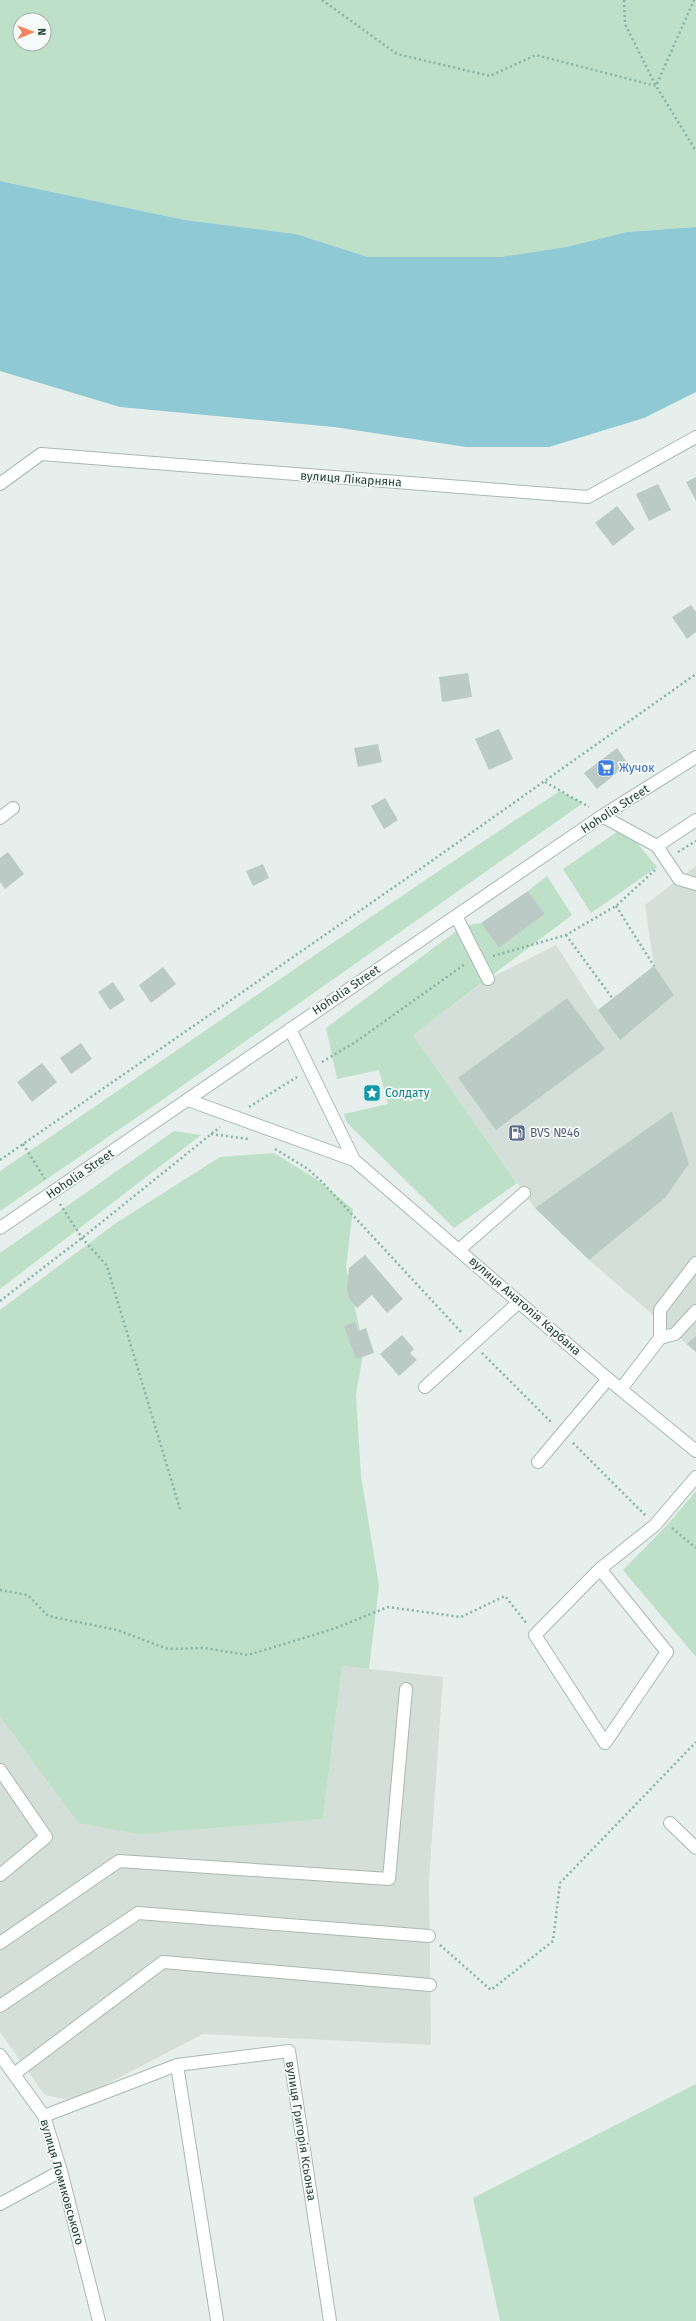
<svg xmlns="http://www.w3.org/2000/svg" width="696" height="2321" font-family="'Fira Sans',sans-serif">
	<rect width="100%" height="100%" fill="#e6efeb"/>
	<!-- built -->
	<path fill="#d4dfda" d="M696,866V1352L589,1260L665,1198L689,1164L672,1111L535,1208L413,1035L488,979L556,945L598,1010L654,966L645,905Z
		M342,1666L443,1677L429,1879L431,2045L203,2034L74,2101L45,2095L0,2032V1717L78,1823L323,1819Z"/>
	<!-- green -->
	<path fill="#bfe0c8" fill-rule="evenodd" d="M0,0H696V227L627,232L566,247L500,257H368L296,234L185,220L0,181ZM20,20H44V44H20Z
		M560,791L583,803L165,1098L0,1211V1171C187,1045 370,914 560,791Z
		M624,827L657,867L591,913L563,869Z
		M547,876L572,915L413,1035L517,1183L454,1228L347,1123L344,1114L388,1104L379,1070L337,1079L326,1028L463,926L481,923L499,948L545,914L528,891Z
		M174,1131L201,1135L0,1289V1253Z
		M274,1153L316,1179L353,1209L346,1267L364,1349L356,1395L361,1476L379,1586L369,1669L342,1666L323,1819L139,1834L78,1823L0,1717V1310L116,1223L220,1157Z
		M696,1491V1657L623,1570L668,1524Z
		M696,2084V2321H500L473,2198Z"/>
	<!-- water -->
	<path fill="#8ec9d4" d="M0,181L185,220L296,234L368,257H500L566,247L627,232L696,227V392L644,418L549,447H466L334,427L120,407L0,371Z"/>
	<!-- building -->
	<path fill="#bbcac4" d="M696,477V501L686,482Z
		M658,484L671,510L649,521L636,494Z
		M617,506L635,529L613,546L595,523Z
		M691,605L696,612V632L687,639L672,617Z
		M468,673L472,697L442,702L439,677Z
		M499,729L513,759L489,770L475,739Z
		M378,744L382,762L358,767L354,748Z
		M617,748L628,764L597,789L584,773Z
		M385,798L398,820L384,829L371,806Z
		M8,852L24,874L5,889L0,882V858Z
		M263,864L269,878L253,886L246,871Z
		M528,891L545,914L499,948L481,923Z
		M654,966L674,995L620,1040L598,1010Z
		M163,967L176,984L151,1003L139,985Z
		M113,982L125,1000L110,1010L98,992Z
		M567,998L605,1049L496,1130L458,1078Z
		M81,1043L92,1059L71,1074L60,1058Z
		M42,1063L57,1082L32,1102L17,1082Z
		M672,1111L689,1164L665,1198L589,1260L535,1208Z
		M365,1255L403,1299L387,1313L372,1295L357,1308L349,1298L347,1289L349,1268Z
		M355,1322L358,1331L366,1328L374,1353L356,1359L344,1326Z
		M402,1335L414,1349L410,1353L417,1360L399,1376L380,1354Z
		M696,1336V1352L687,1344Z"/>
	<g fill="none" stroke-linecap="round" stroke-linejoin="round">
		<defs>
			<path id="minor" d="M0,484L41,454L588,497L696,437
				M602,816L657,846L696,820
				M0,818L13,808
				M657,846L679,879L696,884
				M456,916L488,979
				M290,1029L354,1160
				M188,1100L354,1160L608,1379L696,1451
				M0,1228L602,816L696,757
				M460,1249L524,1193
				M660,1338L675,1334L696,1311
				M425,1387L519,1302
				M621,1389L660,1338V1310L696,1263
				M538,1462L608,1379
				M600,1569L667,1652L605,1743L535,1635L600,1569L655,1525L696,1477
				M0,1770L46,1837L0,1875
				M670,1823L696,1848
				M0,1943L119,1861L389,1879L406,1689
				M0,2006L138,1913L429,1936
				M0,2055L44,2116L61,2171L99,2321
				M177,2065L217,2320
				M14,2074L163,1962L430,1985
				M44,2116L177,2065L289,2051L330,2321
				M0,2204L61,2171"/>
		</defs>
		<!-- minor casing -->
		<use href="#minor" stroke="#a8b8b2" stroke-width="14"/>
		<!-- path -->
		<path stroke="#86b3a5" stroke-width="2.5" stroke-dasharray="2 3" stroke-linecap="butt" d="M322,0L397,54L490,76L536,55L656,86L694,0
			M624,0L625,24L656,86L696,151
			M545,782L589,807
			M678,852L696,841
			M616,906L654,966
			M566,935L613,999
			M493,956L566,935L616,906L655,870
			M322,1062L357,1041L465,964
			M249,1107L297,1077
			M211,1134L248,1139
			M23,1144L45,1179
			M275,1149L308,1169L323,1183L463,1334
			M0,1160L423,867L696,674
			M60,1204L82,1238L107,1266L180,1509
			M0,1301L82,1238L220,1127
			M482,1353L552,1423
			M573,1443L646,1516
			M672,1528L696,1548
			M0,1590L28,1595L48,1616L117,1630L168,1649L204,1648L248,1655L333,1629L388,1607L461,1617L505,1596L527,1624
			M440,1945L491,1990L553,1941L560,1883L696,1742"/>
		<!-- minor -->
		<use href="#minor" stroke="#fff" stroke-width="12"/>
	</g>
	<!-- icons -->
	<defs>
		<symbol id="supermarket-square" viewBox="-11 -11 22 22"><rect x="-9" y="-9" width="18" height="18" rx="4" fill="#3f7fe0" stroke="#f7fbf9"/><path d="M-6-5.5h2.5l.6 2H6L4.5 2H-2.5L-4.4-4H-6ZM-1.5 3.2a1.3 1.3 0 1 0 .1 0ZM3 3.2a1.3 1.3 0 1 0 .1 0Z" fill="#fff"/></symbol>
		<symbol id="sight-square" viewBox="-11 -11 22 22"><rect x="-9" y="-9" width="18" height="18" rx="4" fill="#0f9aa8" stroke="#f7fbf9"/><path d="M0-6L1.8-2.2L6-1.7L2.9 1.2L3.7 5.4L0 3.3L-3.7 5.4L-2.9 1.2L-6-1.7L-1.8-2.2Z" fill="#fff"/></symbol>
		<symbol id="fuel-square" viewBox="-11 -11 22 22"><rect x="-9" y="-9" width="18" height="18" rx="4" fill="#5c6f8a" stroke="#f7fbf9"/><path d="M-5.5-6h7V0h2V4h1.3V-2.5L3-4.5l.8-.8L6-3V5H2.5V1h-1V6h-7ZM-4.2-4.7v3.2H.2V-4.7Z" fill="#fff"/></symbol>
	</defs>
	<g fill-rule="evenodd">
		<use href="#supermarket-square" x="596" y="758" width="20" height="20"/>
		<use href="#sight-square" x="362" y="1083" width="20" height="20"/>
		<use href="#fuel-square" x="507" y="1123" width="20" height="20"/>
	</g>
	<g text-anchor="middle" dominant-baseline="central" stroke-width="3.5" stroke-linejoin="round" paint-order="stroke">
		<!-- street labels -->
		<g font-size="12" fill="#24423a" stroke="#f7fbf9">
			<text transform="translate(351 479) rotate(4)">вулиця Лікарняна</text>
			<text transform="translate(615 809) rotate(-33)">Hoholia Street</text>
			<text transform="translate(346 990) rotate(-34)">Hoholia Street</text>
			<text transform="translate(80 1174) rotate(-34)">Hoholia Street</text>
			<text transform="translate(525 1306) rotate(41)">вулиця Анатолія Карбана</text>
			<text transform="translate(301 2131) rotate(81)">вулиця Григорія Ксьонза</text>
			<text transform="translate(62 2182) rotate(74)">вулиця Ломиковського</text>
		</g>
		<!-- shop labels -->
		<g font-size="12" fill="#366cbe" stroke="#f7fbf9" text-anchor="start">
			<text x="619" y="768">Жучок</text>
		</g>
		<!-- culture labels -->
		<g font-size="12" fill="#0d838f" stroke="#f7fbf9" text-anchor="start">
			<text x="385" y="1093">Солдату</text>
		</g>
		<!-- service labels -->
		<g font-size="12" fill="#4e5e75" stroke="#f7fbf9" text-anchor="start">
			<text x="530" y="1133">BVS №46</text>
		</g>
	</g>
	<!-- north arrow -->
	<g transform="translate(32 32) rotate(89)"><circle r="19" fill="#f7fbf9" stroke="#a3b1ad"/>
	<path d="M0-3L7 15L0 10L-7 15Z" fill="#f4845f"/>
	<text y="-6" font-size="11" font-weight="bold" text-anchor="middle" fill="#24423a">N</text>
	</g>
</svg>
